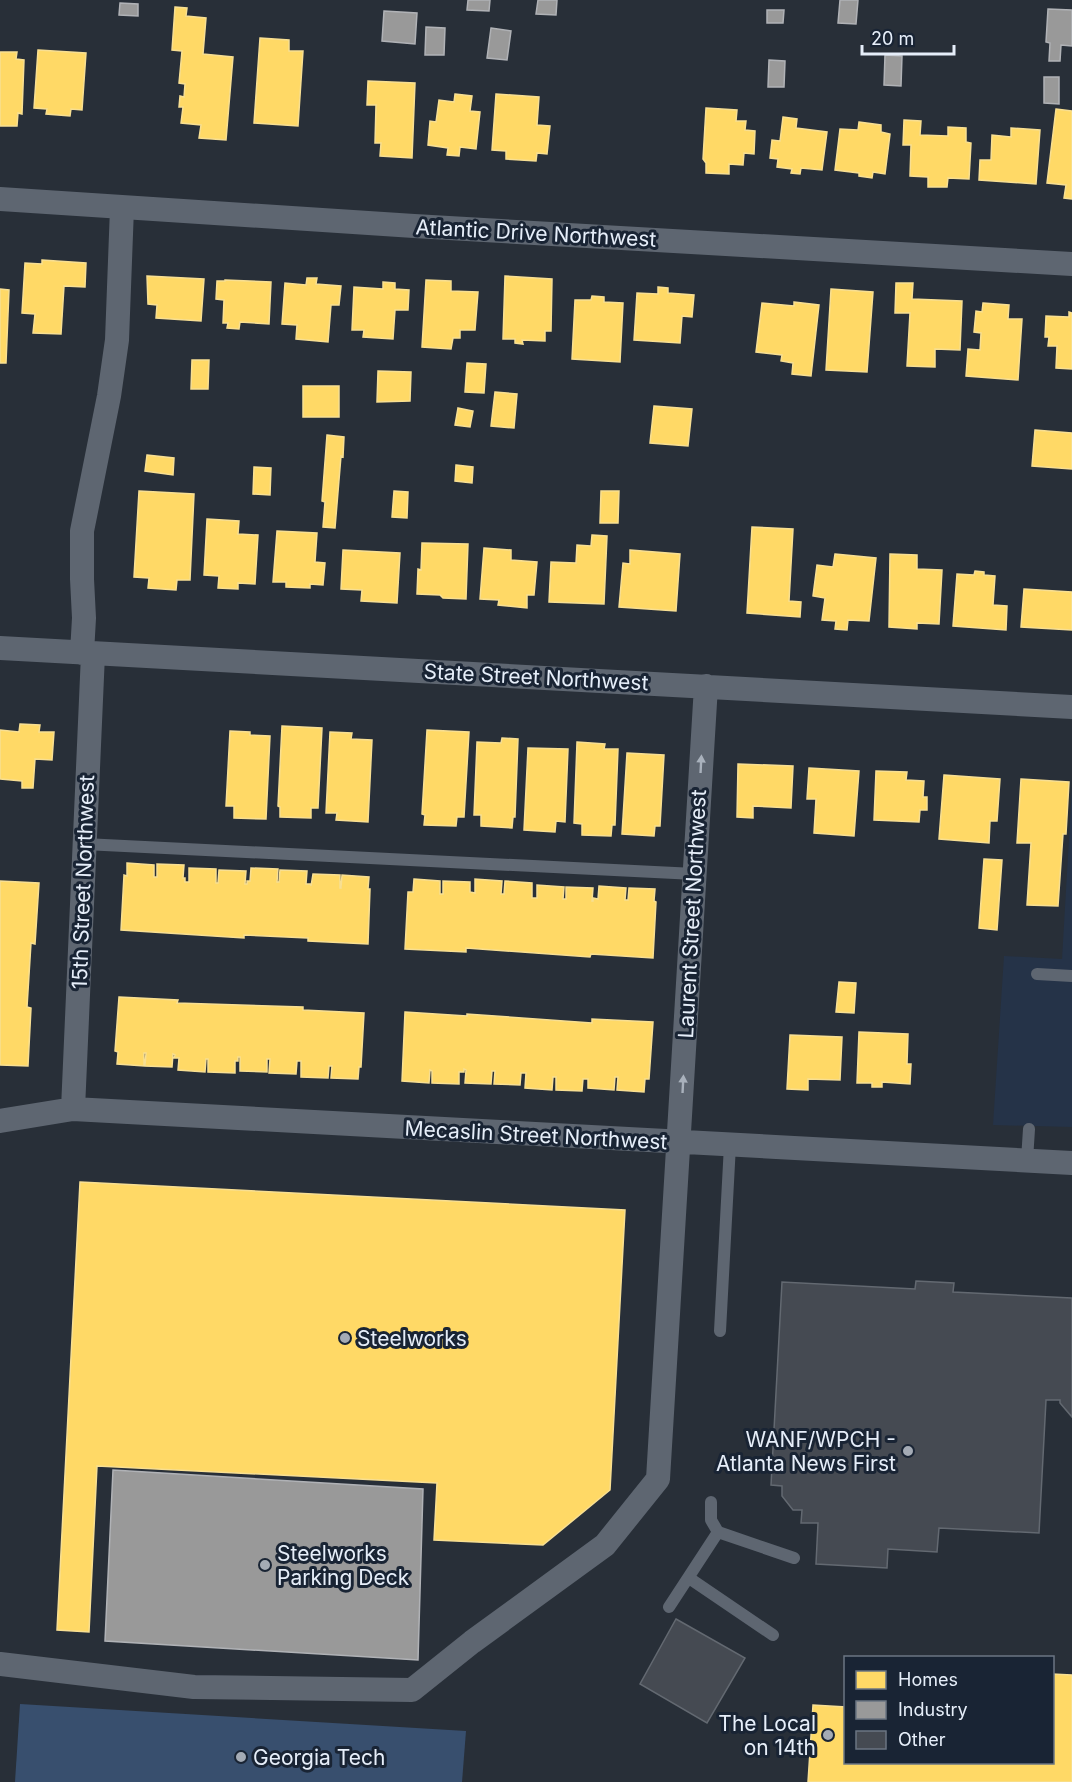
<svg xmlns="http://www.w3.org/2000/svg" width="1072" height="1782" font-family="Inter,sans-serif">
	<rect width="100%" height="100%" fill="#282f38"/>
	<!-- built -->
	<path fill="#253348" d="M1072,787V1127L993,1125L1004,956L1062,959Z"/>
	<!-- green -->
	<path fill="#384f6e" d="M20,1704L466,1731L462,1782H15Z"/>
	<!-- homes -->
	<path fill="#ffd966" stroke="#f8df92" stroke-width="1.5" d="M175,7L187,8L186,16L206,18L203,54L233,57L226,140L199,138L201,125L181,123L183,107H179L180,96L184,97L185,84L179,83L182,51L172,50Z
		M260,38L289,40V51H303L298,126L254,123Z
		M38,50L86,53L82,110L71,109L70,116L46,114L47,109L34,108Z
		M0,52H17L16,59L24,60L22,114L18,113L17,126H0Z
		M368,81L415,83L412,158L380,156L381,143H375L376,105H367Z
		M455,94L472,96L470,111L480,112L476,149L460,147L459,156L447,155L448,148L428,145L430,121L436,122L439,100L454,102Z
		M496,94L539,97L537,125L550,126L547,154L537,153L536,161L506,159V151L492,150Z
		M706,108L737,110L736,121H746L745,130L755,131L754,154L744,153L743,165L729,164V174L706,173V163L703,159Z
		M1056,109L1072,111V199L1064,198L1066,185L1047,183Z
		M783,117L797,119L796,128L827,132L822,170L801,168L800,174L791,173L792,169L777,167L778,159L770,158L772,140L780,141Z
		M904,120L921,121L920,135L948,136V127L966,128V142L971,143L969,179L948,178L947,187H928V177L910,176L911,145H903Z
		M859,122L881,125V132L890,134L885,174L873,172L872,178L859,176V173L835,170L840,129L858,130Z
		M1011,128L1040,130L1036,184L979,180L980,160H991L992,135L1011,137Z
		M42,260L86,263L85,287L64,286L61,334L33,333L35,314L22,313L25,263L42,264Z
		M147,276L204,279L201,321L156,318L157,305L148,304Z
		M505,276L552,279L551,331H545V341L522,340L523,344L515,343V339H503Z
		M307,278H317L316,284L341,286L339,305H331L328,342L296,339L297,325L282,324L285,283L306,285Z
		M225,280L271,282L269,324L240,322L239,329L227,328L228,323H223L224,300L216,299L217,281H225Z
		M426,280L451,281V291L478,292L475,330H460V338H453L451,349L422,347Z
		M383,282L395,283V289L409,290L408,310H395L393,339L363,337L364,330H352L354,287L383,289Z
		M896,283H913L912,299L962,301L960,350L935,349V367L907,366L910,313H895Z
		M658,287L668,288V293L694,295L692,317L682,316L680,343L634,340L637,293L658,294Z
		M0,289L9,290L6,363H0Z
		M831,289L873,292L867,372L826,370Z
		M592,296L604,297V302L623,303L620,362L572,359L575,300H591Z
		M794,302L819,305L811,376L792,374L793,363L781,361L782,355L756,352L762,303L794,306Z
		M983,303L1009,305L1008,319H1022L1018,380L966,376L968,349L980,350L981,333L974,332L976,311L982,312Z
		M1069,312L1072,313V369L1056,368L1057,346H1048L1049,337H1045L1046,316L1069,317Z
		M192,360H209L208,389H191Z
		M467,363L486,364L484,393L465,392Z
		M378,371L411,372L410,401L377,402Z
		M303,386H339V417H303Z
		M495,392L517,394L514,428L491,426Z
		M654,406L692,409L688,446L650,443Z
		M458,408L473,411L470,427L455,425Z
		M1035,430L1072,433V469L1032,466Z
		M327,435L344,437L343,457L341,456L335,528L323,527L325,502L322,501Z
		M147,455L174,458L173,475L145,471Z
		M456,465L473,467L472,483L455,481Z
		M254,467L271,468L270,495L253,494Z
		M139,491L194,494L190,580H177L176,590L148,588L149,578L134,577Z
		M394,491L408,492L407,518L392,517Z
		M601,491H619L618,523H600Z
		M207,519L239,521L238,534L258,535L255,584L238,583V589L218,588L219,576L204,575Z
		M752,527L793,529L789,601L801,602L800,617L747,613Z
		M277,531L317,533L315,562L325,563L323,585L310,584V588L286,587V582H273Z
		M592,535L607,536L604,604L549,602L551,562L576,563L577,545L591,546Z
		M422,543L468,544L466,599L443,598L440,595L417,594L418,569L421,570Z
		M484,548L511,550V560L537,562L534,595H527V608L498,605L499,600L480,599Z
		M343,550L400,553L397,603L361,601L362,590L341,589Z
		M630,550L680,554L676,611L619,607L623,563L630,564Z
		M835,554L876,558L869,621L848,620L847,630L835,629L836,621L822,620L825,598L813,596L817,565L833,567Z
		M890,554L917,555V569L942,570L939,624L917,623V629L889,627Z
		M975,571L984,572V575L995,576L993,605L1007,606L1006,630L953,626L957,574L974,575Z
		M1024,589L1072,592V630L1021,627Z
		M20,724L40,725L39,732H54L52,760L35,759L33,788H22V781L0,779V730L19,732Z
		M282,726L322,728L318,808H311V818L280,817V807L278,806Z
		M427,730L469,732L464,817H457L456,826L424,825L425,815L422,814Z
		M230,731L250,732V735L270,736L266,819L234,818V806H226Z
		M330,732L352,733L351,739L372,740L368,822L336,820L337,813H326Z
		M502,738L518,739L515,817H513L512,828L481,826V815H474L477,742L501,743Z
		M577,742L605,744L604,749H618L615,825H612L611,836L582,835V824L574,823Z
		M528,748L568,749L565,822L556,821L555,832L524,830Z
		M627,753L664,755L660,826H655L654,836L622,834Z
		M738,764L793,766L791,808L753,806V818L737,817Z
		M809,768L859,771L854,836L814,833L816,799H807Z
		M876,771L907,772L906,780L924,781L923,797H927V810H920L919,822L874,820Z
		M944,775L1000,779L997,821H990L989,843L939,839Z
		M1021,779L1069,782L1066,834H1063L1058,906L1027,905L1031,843H1017Z
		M984,859L1002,860L997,930L979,928Z
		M127,863L154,865V877H157V864L184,865L183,878H185V882H189V868L216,869V883H218L219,870L246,871L245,884H247V881H250L251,868L278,869L277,882H279L280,870L307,871L306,884H311V886L313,874L340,875V888H341L342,875L369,877L368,889H370L368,944L308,941V938L244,935V938L121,930L124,875L127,876Z
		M414,879L440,881V894H443V881L470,882V892L475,893V879L502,881L501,894H504L505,881L532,883V898H537V885L564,887L563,899H566V887L593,888L592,901H593V898L598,899L599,886L626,888L625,900H628L629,888L655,889L654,901L656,902L653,958L591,954L590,957L466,948V952L405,949L408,892H413Z
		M0,881L39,883L35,944L31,943L27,1007L31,1008L28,1066L0,1065Z
		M839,982L856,983L854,1013L836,1012Z
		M119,997L178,1000L177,1003L303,1007V1010L364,1013L361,1067H359L358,1079L331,1078L332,1066H329L328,1078L301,1077V1061H297L296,1074L269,1073L270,1059H267V1072L240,1071V1057H238V1061H235V1073L208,1072V1059H206L205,1072L178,1070L179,1058H174L175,1055L173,1054L172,1067L145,1066L146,1053H144V1066L117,1064L118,1052L115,1051Z
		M405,1012L467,1016V1014L592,1023V1019L653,1022L649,1079H645L644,1092L617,1090L618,1077H615L614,1090L588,1088V1079H583L582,1091L556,1090V1077H553L552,1090L525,1088L526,1073H521L520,1085L494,1084L495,1071H492L491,1084L465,1083L466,1070L464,1069V1072H459V1084L432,1083V1071L430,1070L429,1083L402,1081Z
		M859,1032L908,1034L907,1064H911L910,1084L882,1082V1087H872V1083H857Z
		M790,1035L842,1037L840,1080L808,1079V1090L787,1089Z
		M80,1182L625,1210L610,1490L543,1545L434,1540L437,1483L97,1466L89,1632L57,1630Z
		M1052,1674L1072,1675V1782H808L813,1705L846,1707V1762H1052Z"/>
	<!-- industry -->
	<path fill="#999" stroke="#b0b2b6" stroke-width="1.5" d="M468,0H490L489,11L467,10Z
		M538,0H557L556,15L536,14Z
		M840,0H858L856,24L838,23Z
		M120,3L138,4V16L119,15Z
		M1048,9L1072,10V46L1061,45L1060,61H1049L1050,43L1046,42Z
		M767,10H784L783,23H767Z
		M384,11L417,13L415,44L382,41Z
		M426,27L445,28L444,55H425Z
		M491,28L511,31L507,60L487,58Z
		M885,55L902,56L901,86L884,85Z
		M769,60L785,61L784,87H768Z
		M1044,77H1059V104L1044,103Z
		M113,1470L423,1489L418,1660L105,1641Z"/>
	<!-- building -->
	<path fill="#454a52" stroke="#636971" stroke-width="1.5" d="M916,1281L954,1283L953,1292L1072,1298V1417L1060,1403V1400H1046L1039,1533L939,1528L937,1552L888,1549L887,1568L816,1564L818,1523H801L802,1510H793L782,1496V1486L771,1485L782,1282L915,1289Z
		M676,1619L745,1658L707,1723L640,1684Z"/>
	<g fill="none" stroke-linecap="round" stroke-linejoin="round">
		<!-- lane -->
		<path stroke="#5e6671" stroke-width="12" d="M84,844L695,874
			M1037,974L1072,976
			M1027,1160L1029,1129
			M720,1331L730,1145
			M711,1502V1520L718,1532L794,1558
			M689,1578L773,1635
			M669,1607L718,1532"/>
		<!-- street -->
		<path stroke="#5e6671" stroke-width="24" d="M0,199L414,226L1072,264
			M0,648L1072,707
			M82,653L84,618L82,579V531L109,396L117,340L122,208
			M73,1109L93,654
			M0,1121L73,1109L1072,1163
			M0,1664L194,1687L412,1690L472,1642L605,1545L658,1479L706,686"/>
	</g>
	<!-- one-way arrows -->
	<defs><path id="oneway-solid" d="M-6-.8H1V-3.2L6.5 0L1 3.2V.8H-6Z" transform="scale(1.5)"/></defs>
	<g fill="#a9b1bc">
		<use href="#oneway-solid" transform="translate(701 764) rotate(-87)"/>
		<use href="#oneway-solid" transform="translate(683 1084) rotate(-87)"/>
	</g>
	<!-- markers -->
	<g fill="#a4abb5" stroke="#192434" stroke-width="2">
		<circle cx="345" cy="1338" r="6"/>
		<circle cx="908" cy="1451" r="6"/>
		<circle cx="265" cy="1565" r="6"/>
		<circle cx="828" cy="1735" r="6"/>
		<circle cx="241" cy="1757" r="6"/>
	</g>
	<g text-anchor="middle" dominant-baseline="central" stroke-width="6" stroke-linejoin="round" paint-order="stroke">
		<!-- street labels -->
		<g font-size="21" fill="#e6eef9" stroke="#192434">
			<text transform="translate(536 233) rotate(3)">Atlantic Drive Northwest</text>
			<text transform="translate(536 677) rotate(3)">State Street Northwest</text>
			<text transform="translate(83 882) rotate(-88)">15th Street Northwest</text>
			<text transform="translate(692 914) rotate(-87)">Laurent Street Northwest</text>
			<text transform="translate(536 1135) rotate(3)">Mecaslin Street Northwest</text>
		</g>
		<!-- poi labels -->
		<g font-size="21" fill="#e6eef9" stroke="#192434" text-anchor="start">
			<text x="357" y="1338">Steelworks</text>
			<text x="896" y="1439" text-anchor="end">WANF/WPCH -<tspan x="896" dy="24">Atlanta News First</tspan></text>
			<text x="277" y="1553">Steelworks<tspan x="277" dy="24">Parking Deck</tspan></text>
			<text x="816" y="1723" text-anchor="end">The Local<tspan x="816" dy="24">on 14th</tspan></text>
			<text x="253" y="1757">Georgia Tech</text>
		</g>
	</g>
	<!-- legend -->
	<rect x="844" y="1656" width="210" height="108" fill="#192434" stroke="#6b7583" stroke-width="1.5"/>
	<rect x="856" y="1671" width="30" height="18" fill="#ffd966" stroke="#6b7583" stroke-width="1.5"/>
	<text x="898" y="1686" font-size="18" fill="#e6eef9">Homes</text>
	<rect x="856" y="1701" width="30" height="18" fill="#999999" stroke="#6b7583" stroke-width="1.5"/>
	<text x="898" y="1716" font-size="18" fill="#e6eef9">Industry</text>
	<rect x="856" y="1731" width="30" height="18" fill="#454a52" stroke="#6b7583" stroke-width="1.5"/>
	<text x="898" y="1746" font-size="18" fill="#e6eef9">Other</text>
	<!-- scale -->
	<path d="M862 45v9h92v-9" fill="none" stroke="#e6eef9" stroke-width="3"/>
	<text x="871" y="45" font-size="18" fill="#e6eef9" stroke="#192434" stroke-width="4.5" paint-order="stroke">20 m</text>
</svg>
